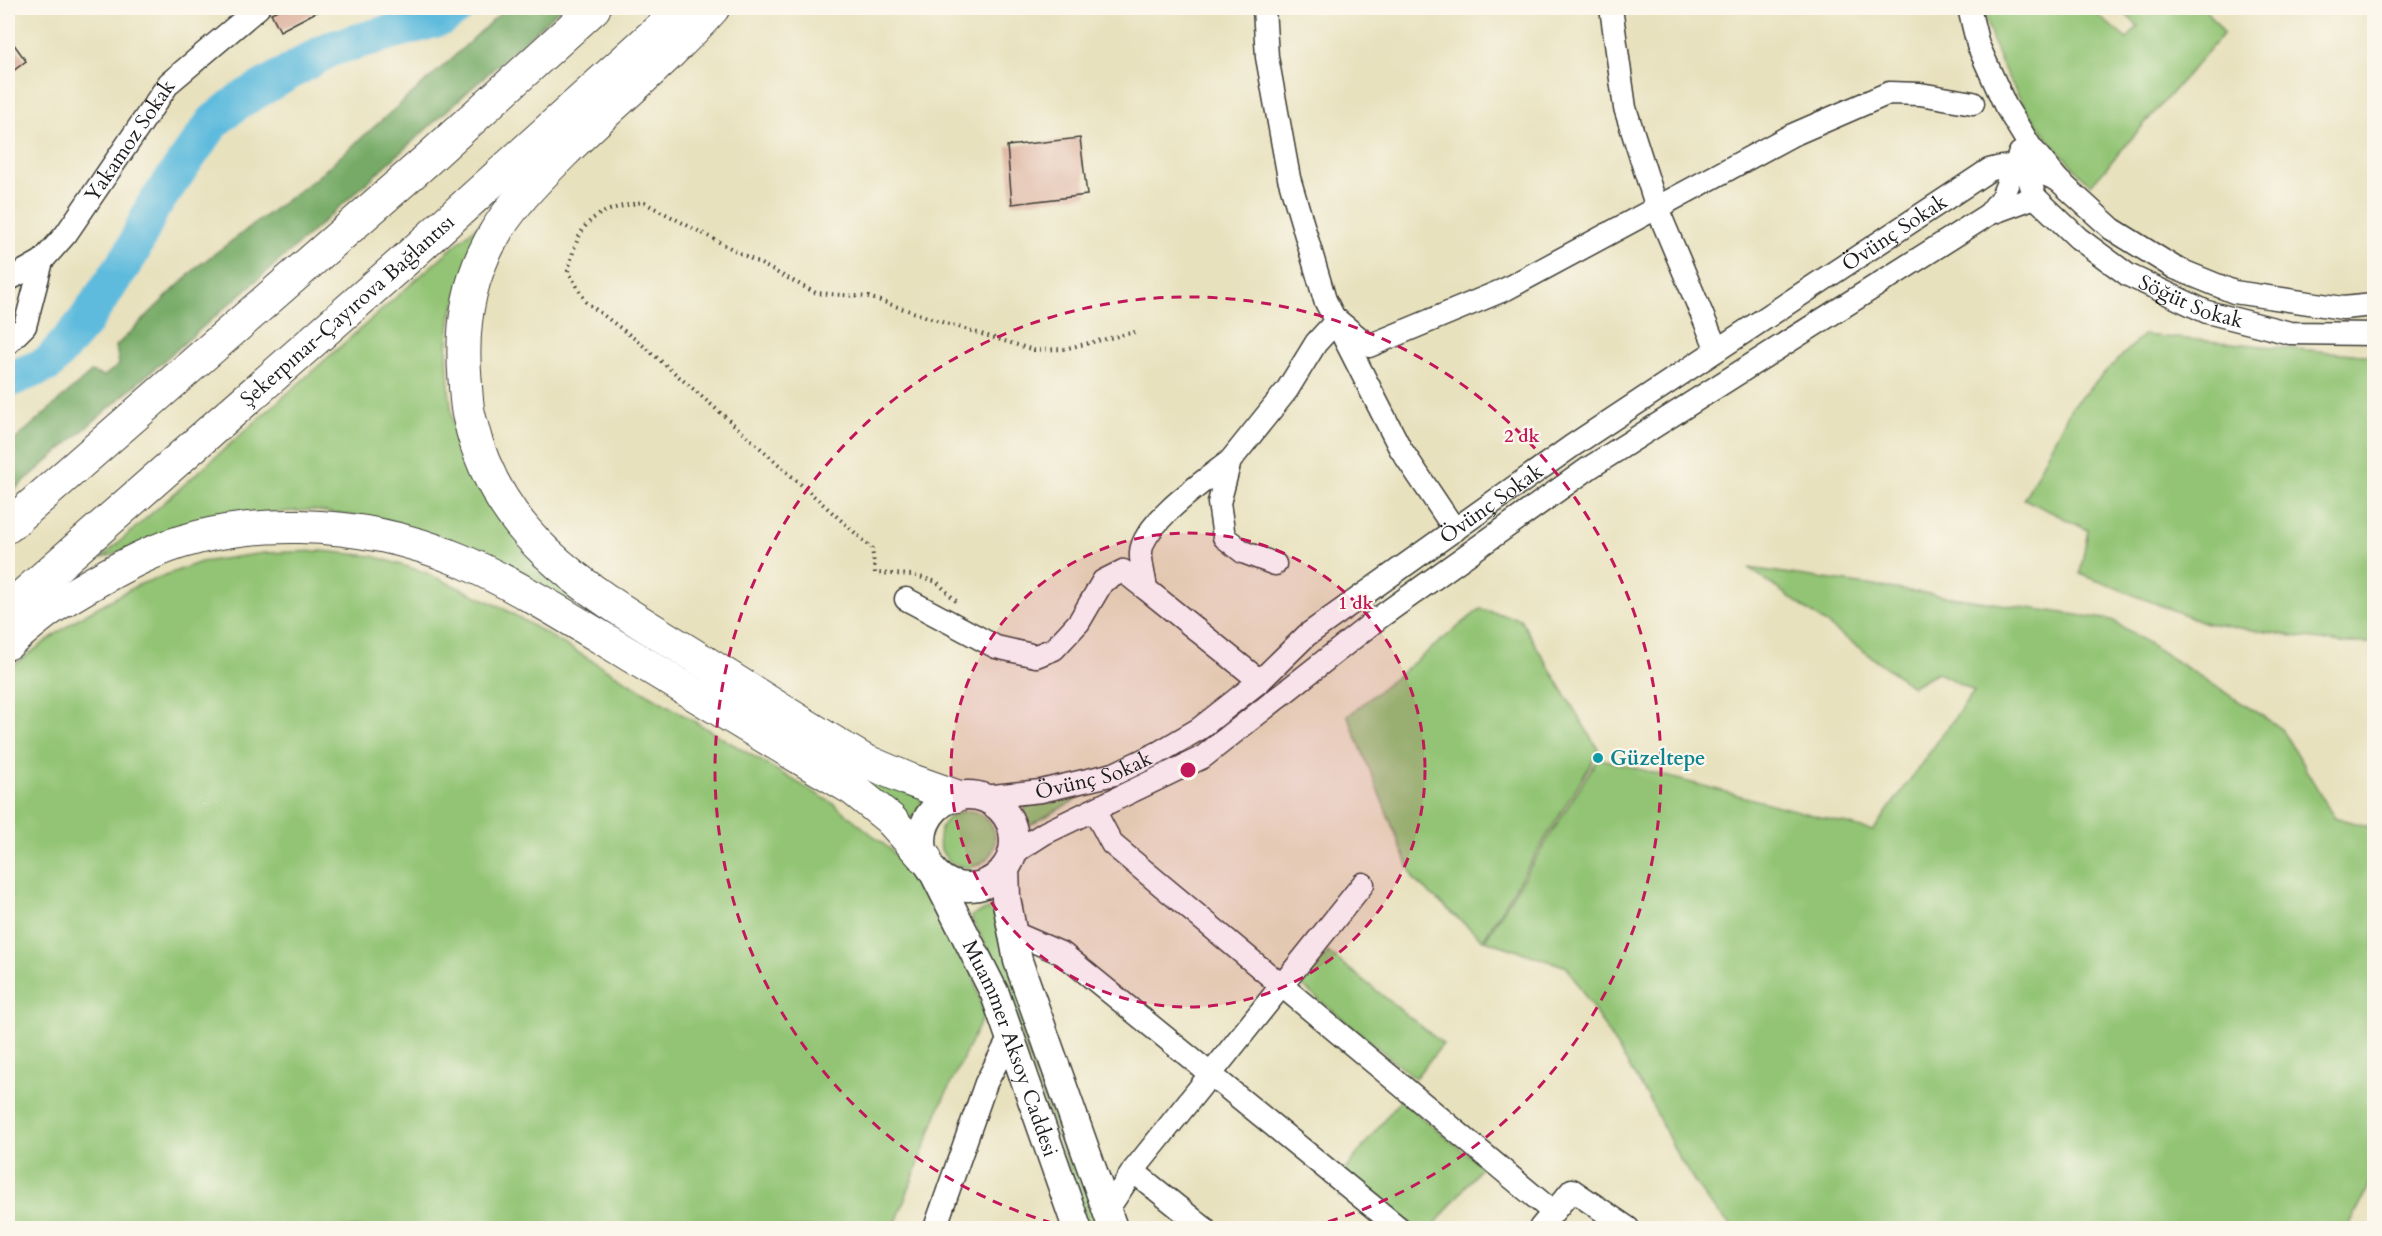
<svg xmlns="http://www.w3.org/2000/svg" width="2382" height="1236" font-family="Cardo,serif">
	<rect width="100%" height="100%" fill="#fbf7ec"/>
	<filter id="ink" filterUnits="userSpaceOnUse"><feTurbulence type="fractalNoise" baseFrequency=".0167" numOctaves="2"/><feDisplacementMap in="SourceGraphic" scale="12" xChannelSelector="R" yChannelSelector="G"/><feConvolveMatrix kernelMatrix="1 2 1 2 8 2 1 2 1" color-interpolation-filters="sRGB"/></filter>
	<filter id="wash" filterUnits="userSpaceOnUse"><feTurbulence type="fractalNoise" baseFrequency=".008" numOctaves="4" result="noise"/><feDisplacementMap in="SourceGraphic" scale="24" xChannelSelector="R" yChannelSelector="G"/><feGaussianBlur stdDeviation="1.35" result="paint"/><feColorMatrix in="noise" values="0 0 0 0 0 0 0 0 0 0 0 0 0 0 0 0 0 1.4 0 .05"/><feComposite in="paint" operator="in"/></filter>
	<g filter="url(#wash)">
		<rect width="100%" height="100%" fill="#e8e1be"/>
		<!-- green -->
		<path fill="#93c474" stroke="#587048" stroke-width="1.5" d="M1984,8H2089L2127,39L2138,26L2119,8H2205L2224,33L2091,185C2040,135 1998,79 1984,8Z
			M486,218L451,315L447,349L449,390L453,423L465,459L477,484L578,597L574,603L358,517L312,510L267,513L167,535L100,559Z
			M2143,335L2374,356V643H2340L2206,623L2080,574L2088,530L2024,499L2072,406Z
			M321,551L373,556L424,572L501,607L834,804L891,850L938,908L973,974L984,1015L940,1106L894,1228H8V669L80,617L138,585L201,562L264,553Z
			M1749,568L2112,620L2281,728L2334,817L2374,828V1177L2348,1228H1733L1708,1202L1679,1158L1648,1097L1567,967L1485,940L1598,758L1873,831L1974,691L1937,672L1912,686Z
			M1480,609L1520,619L1599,751L1483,940L1414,880L1348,716Z
			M837,764L924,799L909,822Z
			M1100,786L1029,826L1024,807Z
			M939 839a28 28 0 1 1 56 0a28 28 0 1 1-56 0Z
			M997,905L1099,1228H1090L999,974L971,916Z
			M1328,952L1443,1044L1415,1078L1301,985Z
			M1400,1100L1482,1166L1432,1228H1416L1344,1171Z"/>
		<!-- forest -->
		<path fill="#76aa66" stroke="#496341" stroke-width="1.5" d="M506,8H561L285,256L8,495V446L91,372L104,376L119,365L116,346L198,266L316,178L449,61Z"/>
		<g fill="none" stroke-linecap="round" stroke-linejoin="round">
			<!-- river -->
			<path stroke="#5fbbdd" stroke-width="36" d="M8,380L48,364L83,324L132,252L152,208L214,121L239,101L330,49L442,18L457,8"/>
		</g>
		<g id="blocks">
			<!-- building -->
			<path fill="#d9aa97" d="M282,8H324L280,31L271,13Z
				M8,36L26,61L8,75Z
				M1080,138L1087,195L1012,204L1007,146Z"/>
		</g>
	</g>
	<g filter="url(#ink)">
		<use href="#blocks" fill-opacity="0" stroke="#3b3a34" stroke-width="1.5"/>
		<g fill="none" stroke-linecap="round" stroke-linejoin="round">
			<defs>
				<g id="minor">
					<path d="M1264,8L1267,57L1289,178L1325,300L1400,448L1455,530"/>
					<path d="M1611,8L1625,108L1657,208L1717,350"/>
					<path d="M1969,8L1978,45L2005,105L2030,146L2058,180L2112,229L2175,268L2234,292L2343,308L2374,305"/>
					<path id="s1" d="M2030,182L2035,197L2078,238L2128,275L2207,312L2290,333L2374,334"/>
					<path d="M1989,214L2002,197L2020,153"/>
					<path id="s2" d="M8,280L42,261L66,234L169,83L258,8"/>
					<path d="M1337,320L1369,346L1506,289L1790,136L1889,93L1920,94L1973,103"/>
					<path d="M8,343L25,326L42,261"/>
					<path d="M1230,461C1207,479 1143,523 1141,552C1140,563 1145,578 1146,589L1260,681"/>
					<path d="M1275,564L1243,552L1224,537L1219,503L1230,461L1287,390L1316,343L1337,320"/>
					<path d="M906,599L996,647L1036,656L1054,649L1079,622L1103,581L1123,571L1146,589"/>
					<path id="s3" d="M984,797L1041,791L1114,774L1158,753L1199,729L1260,681L1307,635L1572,446L1989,170C2020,161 2028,168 2058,180"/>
					<path d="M1094,810L1112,844L1553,1212"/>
					<path d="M1012,854L1045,833L1203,757L1380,617L1589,468L1989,214L2035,197"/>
					<path d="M1012,932L1063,954L1399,1228"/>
					<path d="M1133,1171L1204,1228"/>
					<path d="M1106,1212L1133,1171L1363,884"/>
					<path d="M935,1228L986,1083L1010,1037"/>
					<path d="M1540,1228L1572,1190L1628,1228"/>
				</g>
				<g id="major">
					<circle cx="968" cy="841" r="46"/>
					<path d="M1005,868L1006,898L1018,961L1113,1228"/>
					<path id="s4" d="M933,871L995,994L1077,1228"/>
				</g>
				<g id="highway">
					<path d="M713,8C667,60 612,104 563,153C536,180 508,208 490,242C467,284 461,331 465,379C466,392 466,407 470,420C499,546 597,595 698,658C753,692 807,727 863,760L910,780L955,796"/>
					<path d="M8,526L427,160L594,8"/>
					<path id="s5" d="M8,609L404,261L683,8"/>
					<path d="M8,643C23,631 39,616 56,605C82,589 111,572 138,559C235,512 363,519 460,560C519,586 575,622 630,655C704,700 778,745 853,789L890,819L925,858"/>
				</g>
			</defs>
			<!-- minor casing -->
			<use href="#minor" stroke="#3b3a34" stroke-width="25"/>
			<!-- major casing -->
			<use href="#major" stroke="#3b3a34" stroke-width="31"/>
			<!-- highway casing -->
			<use href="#highway" stroke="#3b3a34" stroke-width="35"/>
			<!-- path -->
			<path stroke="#3b3a34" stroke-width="4" stroke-dasharray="1.5 4.5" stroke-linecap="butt" d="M956,601L937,582L913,575L875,573L872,548L738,428L639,342L586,302L568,271C580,220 591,211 643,202L816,293L869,297L942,322L1034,350L1064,349L1135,332"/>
			<!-- minor -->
			<use href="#minor" stroke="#fff" stroke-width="22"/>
			<!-- major -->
			<use href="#major" stroke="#fff" stroke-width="28"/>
			<!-- highway -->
			<use href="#highway" stroke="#fff" stroke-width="33"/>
		</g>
	</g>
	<!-- distance rings -->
	<circle cx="1188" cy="770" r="237" fill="#c2185b" fill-opacity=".12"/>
	<g fill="none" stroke="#c2185b" stroke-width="3" stroke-dasharray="10 8">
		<circle cx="1188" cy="770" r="237"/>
		<path d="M1070 1228A473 473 0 1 1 1306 1228"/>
	</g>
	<!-- markers -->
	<circle fill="#0f9aa8" stroke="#fbf7ec" stroke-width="2" cx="1598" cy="758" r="6"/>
	<g text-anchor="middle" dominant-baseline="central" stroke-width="4.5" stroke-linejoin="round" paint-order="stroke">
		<!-- street labels -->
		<g font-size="21" fill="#1c1c1c" stroke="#fbf7ec">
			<text stroke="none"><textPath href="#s2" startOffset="188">Yakamoz Sokak</textPath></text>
			<text stroke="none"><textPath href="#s3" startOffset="1084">Övünç Sokak</textPath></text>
			<text stroke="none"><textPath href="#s1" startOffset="206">Söğüt Sokak</textPath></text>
			<text stroke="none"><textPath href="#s5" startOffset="452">Şekerpınar-Çayırova Bağlantısı</textPath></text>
			<text stroke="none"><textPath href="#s3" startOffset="598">Övünç Sokak</textPath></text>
			<text stroke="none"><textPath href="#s3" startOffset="112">Övünç Sokak</textPath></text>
			<text stroke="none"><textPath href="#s4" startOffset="194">Muammer Aksoy Caddesi</textPath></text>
		</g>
		<!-- culture labels -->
		<g font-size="21" font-weight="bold" fill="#0d838f" stroke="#fbf7ec" text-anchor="start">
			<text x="1610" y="758">Güzeltepe</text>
		</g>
	</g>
	<circle cx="1188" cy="770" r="9" fill="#c2185b" stroke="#fbf7ec" stroke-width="3"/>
	<g font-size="18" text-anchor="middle" font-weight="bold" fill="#c2185b" stroke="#fbf7ec" stroke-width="4.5" stroke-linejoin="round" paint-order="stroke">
		<text x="1522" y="442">2 dk</text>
		<text x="1356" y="609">1 dk</text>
	</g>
	<!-- margin -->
	<rect width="2382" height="1236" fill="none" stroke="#fbf7ec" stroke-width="30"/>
</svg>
